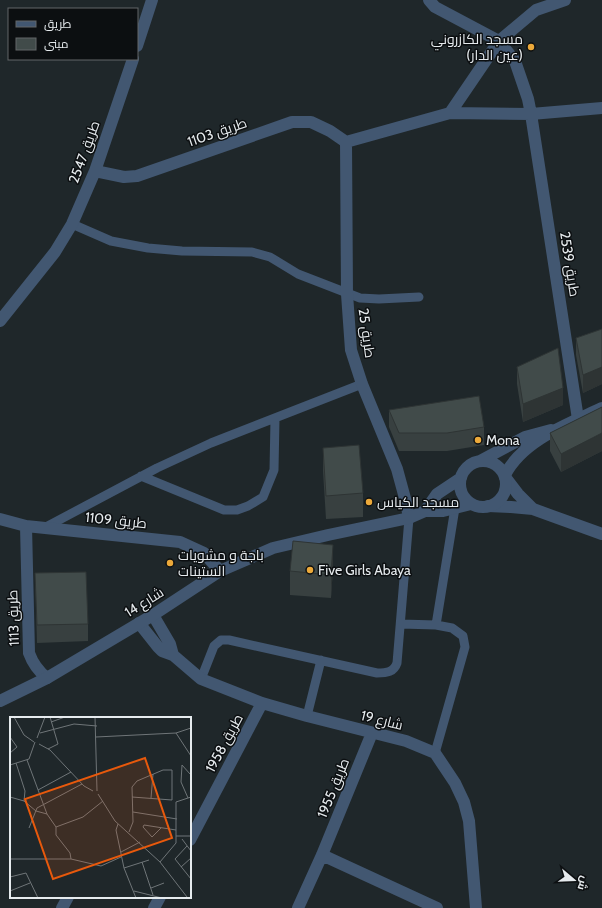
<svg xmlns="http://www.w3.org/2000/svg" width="602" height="908" font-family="Cabin,Cairo,sans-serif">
	<rect width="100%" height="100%" fill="#1f272a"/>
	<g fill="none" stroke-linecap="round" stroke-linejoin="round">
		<!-- service -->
		<path stroke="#425771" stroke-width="9" d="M72,224L111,241L148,248L182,251L252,252L270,257L298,274L360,298L379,299L419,297
			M141,476L224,510H237L248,506L263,497L274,470L275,419
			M44,528L157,468L211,443L362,384
			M401,624L436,625L452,628L463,636L465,647L435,753
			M436,625L455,508
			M201,679L214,646L221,640H229L377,673C387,673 394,672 397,663L409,518
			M307,716L321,660"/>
		<!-- minor -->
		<path stroke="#425771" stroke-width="12" d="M429,0L435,7L499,41L515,61L528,99L531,114L578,419
			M137,46L152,0
			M450,113L499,41L536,10L565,0
			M346,142L347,294L351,350L362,384L397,469L406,502L409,518
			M346,142L450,113L531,114L602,108
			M95,171L124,177L137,176L292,122H311L330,131L346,142
			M0,321L55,252L72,224L95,171L133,59
			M505,477L518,494L533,509
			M488,506L511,507L533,509L602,534
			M0,519L26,526L180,542L204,553L220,571
			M26,526L29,653C33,664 38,671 47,678
			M153,615L170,644L173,655
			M139,623L158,647L162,651L173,655L201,679L262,703L307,716L406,741L435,753L455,783L464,802L469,821L476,908
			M190,840L262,703
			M322,855L437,908
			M62,908L68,897
			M154,908L160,897
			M298,908L322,855L372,733"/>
		<!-- tertiary -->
		<path stroke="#425771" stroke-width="12" d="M480,461L525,437L551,430
			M460 484a23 23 0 1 1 46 0a23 23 0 1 1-46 0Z
			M505,475C523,440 568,424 602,408
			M425,511H443L471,504
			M0,701L47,678L153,615L220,571L273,548L328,535L409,518L425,511L437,494L461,478"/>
	</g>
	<!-- wall -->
	<path fill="#384040" d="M602,329V384L583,393L576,355V338Z
		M517,367L563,405L523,422L517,384Z
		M602,407V451L561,472L550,451V433Z
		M389,410L484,427V445L447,451H399L389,427Z
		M323,448L363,493V517L326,519L323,471Z
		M333,568L331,598L290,595V571Z
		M35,573L88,624V641L37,643Z"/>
	<!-- shaded-wall -->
	<path fill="#2e3434" d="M602,367V384L583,393V375Z
		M563,388V405L523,422V404Z
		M602,433V451L561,472V454Z
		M333,545V568L331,598V575Z"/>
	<!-- building -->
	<path fill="#414b4a" stroke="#2e3434" d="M602,329V367L583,375L576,338Z
		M558,348L563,388L523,404L517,367Z
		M479,396L484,427L447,433H399L389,410Z
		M602,407V433L561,454L550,433Z
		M359,445L363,493L326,496L323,448Z
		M293,541L333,545L331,575L290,571Z
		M86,572L88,624L37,625L35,573Z"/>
	<!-- markers -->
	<g fill="#eca93a" stroke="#0c0f11" stroke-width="1.5">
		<circle cx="531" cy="47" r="4"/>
		<circle cx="478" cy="440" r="4"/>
		<circle cx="369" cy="502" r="4"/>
		<circle cx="170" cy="563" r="4"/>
		<circle cx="310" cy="570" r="4"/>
	</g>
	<g text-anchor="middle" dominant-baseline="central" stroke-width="3" stroke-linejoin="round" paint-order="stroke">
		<!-- poi labels -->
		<g font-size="14" fill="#e6ebee" stroke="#0c0f11" text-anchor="start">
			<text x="523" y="39" text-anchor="end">مسجد الكازروني<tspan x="523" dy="16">(عين الدار)</tspan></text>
			<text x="486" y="440">Mona</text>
			<text x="377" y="502">مسجد الكياس</text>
			<text x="178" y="555">باجة و مشويات<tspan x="178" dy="16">الستينات</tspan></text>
			<text x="318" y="570">Five Girls Abaya</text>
		</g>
		<!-- street labels -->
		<g font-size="14" fill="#e6ebee" stroke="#0c0f11">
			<text transform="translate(217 132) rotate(-19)">طريق 1103</text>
			<text transform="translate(84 152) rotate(-70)">طريق 2547</text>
			<text transform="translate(570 264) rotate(81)">طريق 2539</text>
			<text transform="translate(367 333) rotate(82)">طريق 25</text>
			<text transform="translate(116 520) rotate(6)">طريق 1109</text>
			<text transform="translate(144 602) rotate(-32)">شارع 14</text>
			<text transform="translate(13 618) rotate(-92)">طريق 1113</text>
			<text transform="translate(382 720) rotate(14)">شارع 19</text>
			<text transform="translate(224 743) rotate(-62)">طريق 1958</text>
			<text transform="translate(333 788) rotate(-68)">طريق 1955</text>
		</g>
	</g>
	<!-- overview -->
	<g transform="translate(10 717)">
		<rect width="181" height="181" fill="#1f272a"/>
		<path fill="none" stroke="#6f7578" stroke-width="1" d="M4,0L14,18L24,25M85,0L87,74M41,5L55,0M30,16L64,7L87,9M166,16L181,39M0,20L7,30L0,36M86,20L166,16L181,11M27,21L35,0M29,27L40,33L74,69L83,74M38,32L48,27L40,0M17,43L37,97L46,110M6,46L15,74L14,84M0,48L19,42L25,25M28,73L61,55M88,77L105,104L150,145L177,180M0,80L14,84L26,94L37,97M122,80L162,83M141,81L143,57M178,81L171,65L172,48L180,57M166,85L181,80M123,95L167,102M108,107L106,113L114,151L126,181M46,110L73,100L93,84M46,110V118L60,136L61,142M19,111L27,91L72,67M151,111L142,120L133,110L134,108L166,113M119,115L123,105L122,70L127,64L153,53H162V83M166,119H181M172,122L181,134M177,129L165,142L181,162M111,135L130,125M0,142H61L91,149L111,140M132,145L143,178M150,145L166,126V85M171,150L181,141M114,151L139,143M0,160L16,156L28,181M141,171L154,166M0,174L20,166M124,174L152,181"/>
		<path fill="#e8590c" fill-opacity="0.15" stroke="#e8590c" stroke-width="2" d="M135,41L162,121L43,162L15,82Z"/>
		<rect width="181" height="181" fill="none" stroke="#e6ebee" stroke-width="2"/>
	</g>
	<!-- legend -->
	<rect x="8" y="8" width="130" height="52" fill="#0c0f11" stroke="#636769"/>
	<rect x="16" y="21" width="20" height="6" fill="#425771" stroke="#636769"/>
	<text x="44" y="28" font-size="12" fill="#e6ebee">طريق</text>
	<rect x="16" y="38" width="20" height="12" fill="#414b4a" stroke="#636769"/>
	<text x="44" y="48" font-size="12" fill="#e6ebee">مبنى</text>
	<!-- north arrow -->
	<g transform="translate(574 880) rotate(109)" stroke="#0c0f11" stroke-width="3" paint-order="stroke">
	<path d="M0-3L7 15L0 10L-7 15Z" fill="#e6ebee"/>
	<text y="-6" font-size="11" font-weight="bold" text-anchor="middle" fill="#e6ebee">ش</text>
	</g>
</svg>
